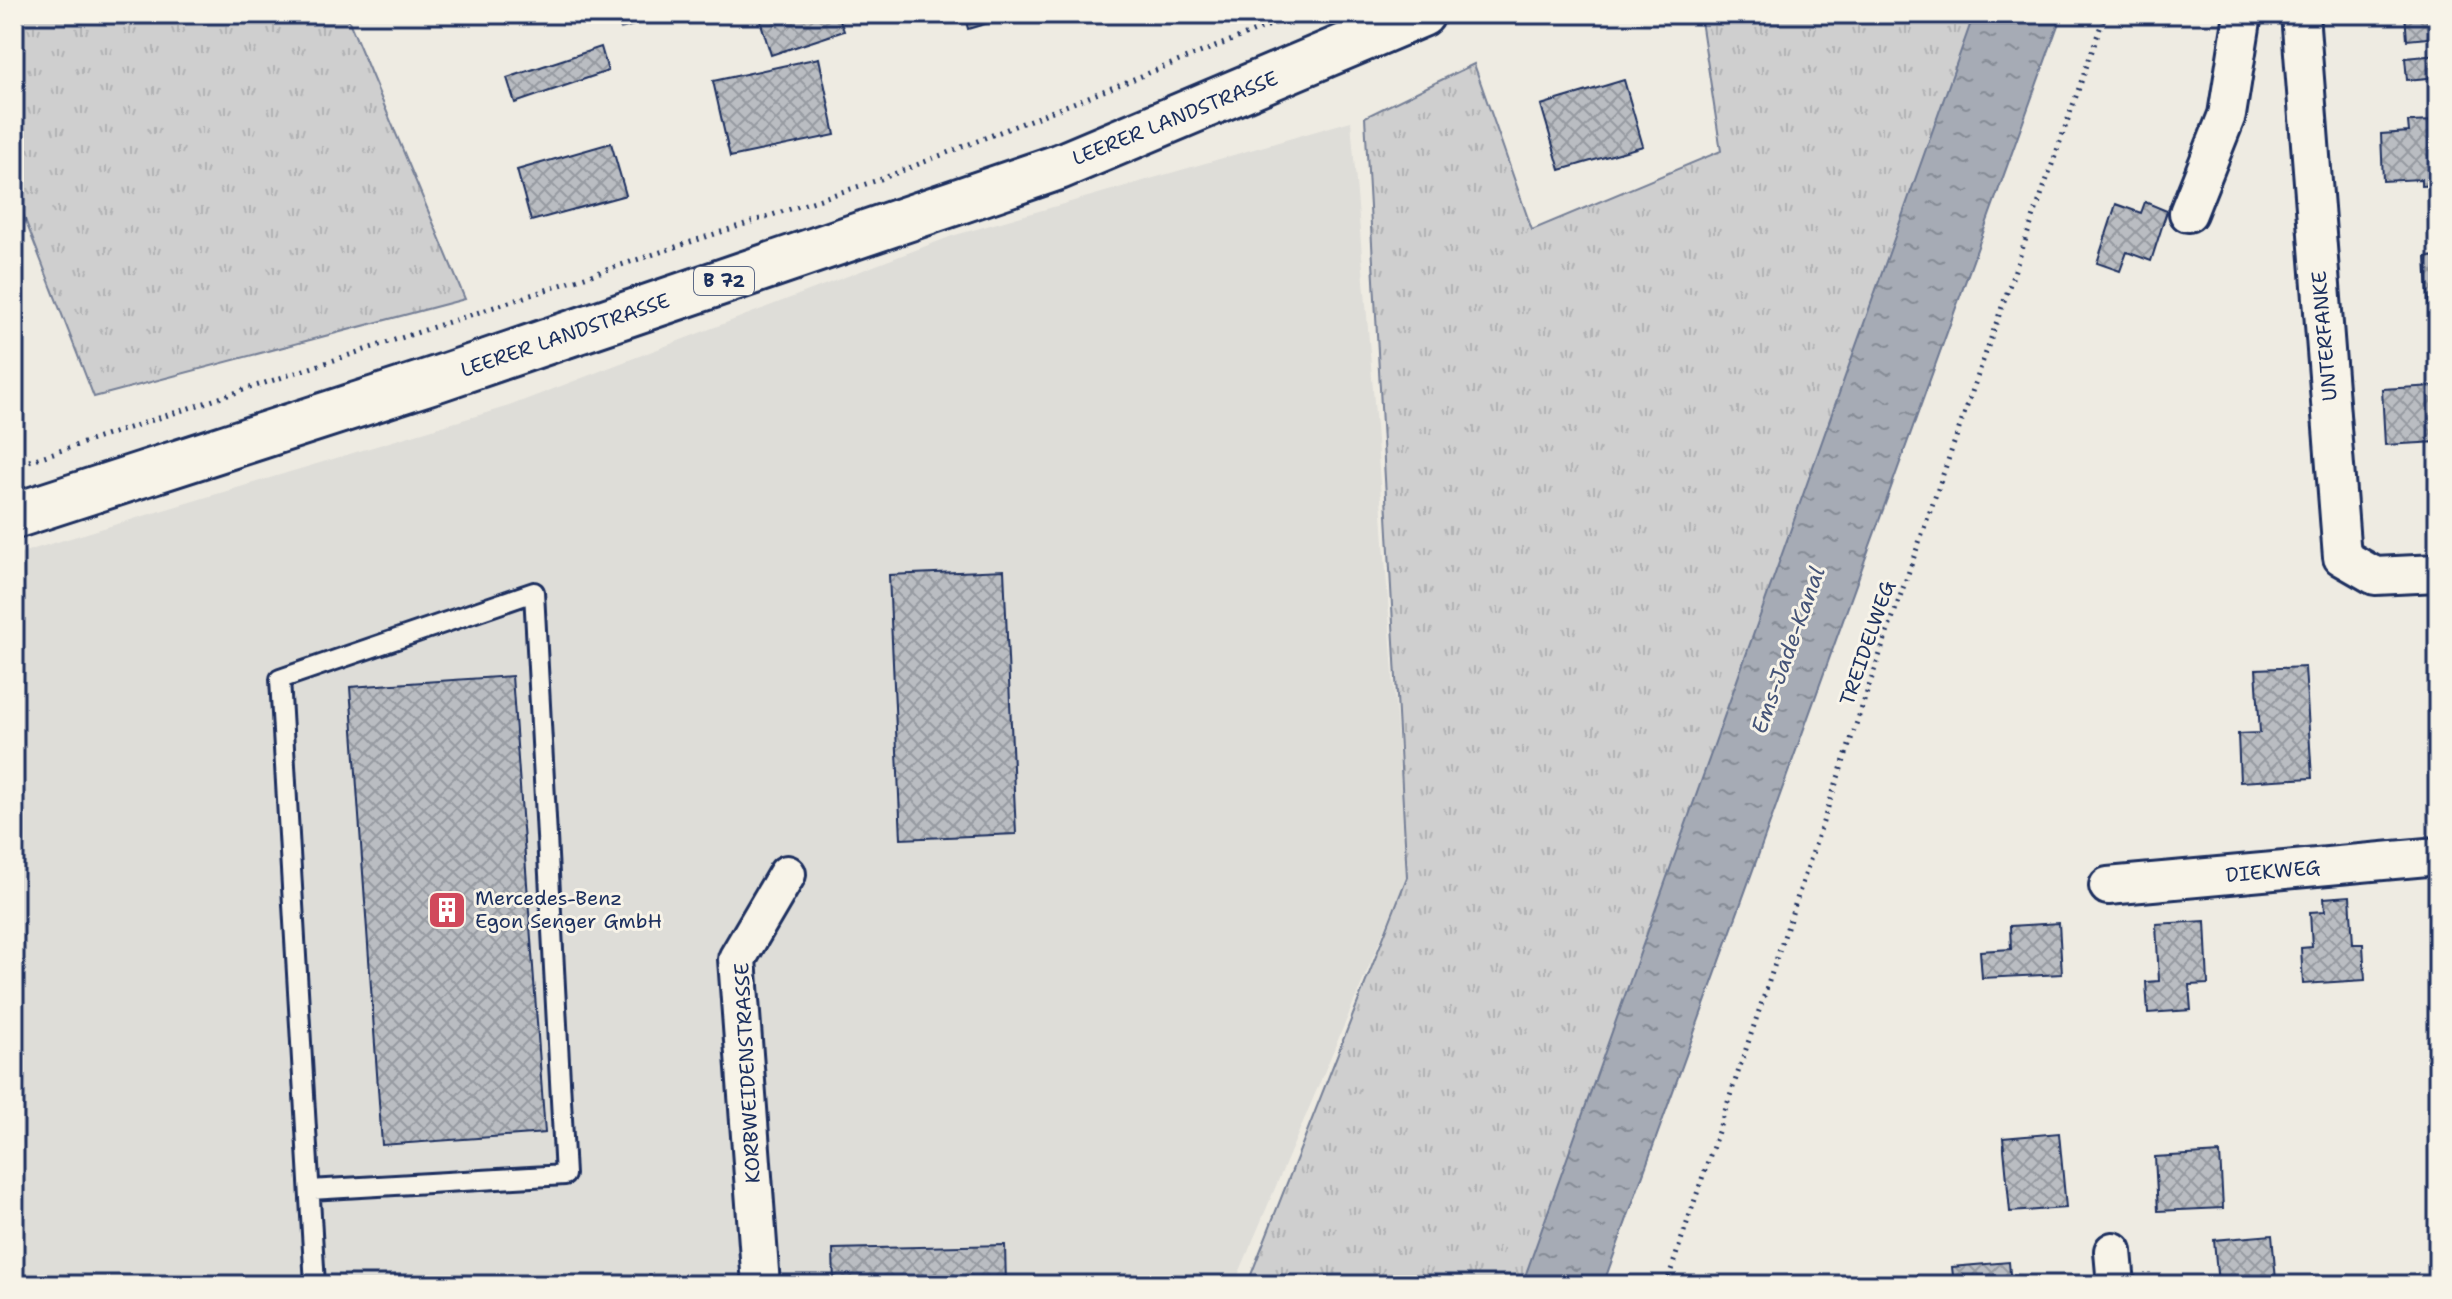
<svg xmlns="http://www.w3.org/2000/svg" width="2452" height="1299" font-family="'Shantell Sans',sans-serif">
	<defs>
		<pattern id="grass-tufts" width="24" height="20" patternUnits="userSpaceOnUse" patternTransform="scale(2)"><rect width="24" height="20" fill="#cfcfcf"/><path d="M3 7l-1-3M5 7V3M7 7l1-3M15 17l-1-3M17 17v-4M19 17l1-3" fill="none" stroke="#b1b2b4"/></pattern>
		<pattern id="water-ripples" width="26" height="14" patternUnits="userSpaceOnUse" patternTransform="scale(2)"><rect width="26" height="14" fill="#a6abb5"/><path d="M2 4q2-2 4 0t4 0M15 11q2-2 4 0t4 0" fill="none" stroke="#868c96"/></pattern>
		<pattern id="building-cross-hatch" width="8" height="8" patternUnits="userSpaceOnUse" patternTransform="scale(2)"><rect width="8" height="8" fill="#babdc2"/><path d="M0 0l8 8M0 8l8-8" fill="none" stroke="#969aa1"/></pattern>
	</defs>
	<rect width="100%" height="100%" fill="#eeebe2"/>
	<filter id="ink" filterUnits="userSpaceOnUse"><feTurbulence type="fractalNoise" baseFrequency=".0125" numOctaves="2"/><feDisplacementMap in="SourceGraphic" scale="16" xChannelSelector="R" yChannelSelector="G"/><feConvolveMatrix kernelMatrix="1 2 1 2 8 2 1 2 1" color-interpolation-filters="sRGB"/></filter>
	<g filter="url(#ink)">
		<!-- built -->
		<path fill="#deddd8" d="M1351,121L1376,426L1407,877L1234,1285H14V555L509,406L952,236Z"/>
		<!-- grass -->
		<path fill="url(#grass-tufts)" stroke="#757f96" stroke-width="2" d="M14,14H346L465,299L94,397L14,191Z
			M614,14H669L621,29Z
			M1700,14H1975L1523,1285H1247L1407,877L1365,117L1474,64L1532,230L1721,151Z"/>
		<!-- water -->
		<path fill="url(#water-ripples)" stroke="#6e7992" stroke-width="2" d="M1974,14H2062L1603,1285H1522Z"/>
		<!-- building -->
		<path fill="url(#building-cross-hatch)" stroke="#1b2f5e" stroke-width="2" d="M758,14H838L844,31L771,55Z
			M964,14H1019L968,29Z
			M2405,14H2438V37L2407,40Z
			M601,47L608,71L515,103L507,78Z
			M2438,55V77L2407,80L2405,58Z
			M819,58L835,135L730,157L713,81Z
			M1624,80L1643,146L1560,170L1541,105Z
			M2435,121L2438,185L2421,186V179L2383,181L2381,134L2409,132L2408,122Z
			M611,143L626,195L531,221L517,170Z
			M2145,202L2167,211L2151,261L2127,252L2120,271L2097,263L2116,204L2141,213Z
			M2438,256V325L2430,326L2426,257Z
			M2435,386L2438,442L2385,445L2382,389Z
			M1004,570L1016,834L901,839L889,575Z
			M2305,667L2312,778L2240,782L2238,734L2260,733L2256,669Z
			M512,676L545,1133L382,1145L350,687Z
			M2350,896L2353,944H2363L2365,980L2303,984L2301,948L2312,947L2310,912L2325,911L2324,898Z
			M2205,921L2208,984L2189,985L2191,1010L2148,1013L2146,982L2159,981L2156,924Z
			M2059,923L2062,974L1982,978L1980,951L2011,949L2010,926Z
			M2059,1133L2066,1208L2010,1212L2003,1138Z
			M2220,1153L2223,1208L2158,1211L2155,1157Z
			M2272,1235L2276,1280L2218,1285L2214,1240Z
			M1005,1245L1006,1285H834L833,1249Z
			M2009,1262L2011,1285H1954L1952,1267Z
			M2276,1280L2277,1285H2219Z"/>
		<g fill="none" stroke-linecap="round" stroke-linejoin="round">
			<defs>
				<path id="service" d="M310,1190L565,1175L534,592L280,679L315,1285"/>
				<path id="minor" d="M2300,14L2342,557L2375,576L2438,573
					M2188,213L2227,115L2243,14
					M2108,886L2438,856
					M2113,1251L2116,1285
					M761,1285L737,959L787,874"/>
				<path id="primary" d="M14,516L437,379L1059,167L1422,14"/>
			</defs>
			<!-- service casing -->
			<use href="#service" stroke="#1b2f5e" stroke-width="24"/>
			<!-- minor casing -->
			<use href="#minor" stroke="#1b2f5e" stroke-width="42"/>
			<!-- primary casing -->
			<use href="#primary" stroke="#1b2f5e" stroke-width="50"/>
			<!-- path -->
			<path stroke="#1b2f5e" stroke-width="5" stroke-dasharray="2 6" stroke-linecap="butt" d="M14,466L881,179L1298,14
				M1666,1285L1883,645L2105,14"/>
			<!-- service -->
			<use href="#service" stroke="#f7f3e8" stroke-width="18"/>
			<!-- minor -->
			<use href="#minor" stroke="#f7f3e8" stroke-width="36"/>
			<!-- primary -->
			<use href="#primary" stroke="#f7f3e8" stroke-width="44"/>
		</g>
	</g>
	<!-- icons -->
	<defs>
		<symbol id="building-square" viewBox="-11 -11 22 22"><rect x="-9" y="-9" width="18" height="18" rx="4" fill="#d1495b" stroke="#f7f3e8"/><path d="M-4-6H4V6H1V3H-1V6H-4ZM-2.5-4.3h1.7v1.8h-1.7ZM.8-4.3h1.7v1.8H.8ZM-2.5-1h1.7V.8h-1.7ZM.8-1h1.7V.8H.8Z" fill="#fff"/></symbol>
	</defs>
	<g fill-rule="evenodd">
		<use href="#building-square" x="425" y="888" width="44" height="44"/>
	</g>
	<g text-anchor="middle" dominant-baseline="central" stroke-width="6" stroke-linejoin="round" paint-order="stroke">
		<!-- shield labels -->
		<rect fill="#f7f3e8" stroke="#5d6a87" stroke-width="2" x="694" y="267" width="60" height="28" rx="6"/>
		<g font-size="18" font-weight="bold" fill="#1b2f5e">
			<text x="724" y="281">B 72</text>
		</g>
		<!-- street labels -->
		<g font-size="20" fill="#1b2f5e" stroke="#f7f3e8">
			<text transform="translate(1175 118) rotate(-22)">LEERER LANDSTRASSE</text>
			<text transform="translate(565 335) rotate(-19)">LEERER LANDSTRASSE</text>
			<text transform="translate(2324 336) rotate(-95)">UNTERFANKE</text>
			<text transform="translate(1867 643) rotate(-71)">TREIDELWEG</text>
			<text transform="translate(2273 871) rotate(-5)">DIEKWEG</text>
			<text transform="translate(747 1073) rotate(-93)">KORBWEIDENSTRASSE</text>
		</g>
		<!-- poi labels -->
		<g font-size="20" fill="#1b2f5e" stroke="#f7f3e8" text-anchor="start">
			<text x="475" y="898">Mercedes-Benz<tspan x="475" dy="23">Egon Senger GmbH</tspan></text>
		</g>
		<!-- water labels -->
		<g font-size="22" font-style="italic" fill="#455478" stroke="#f7f3e8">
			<text transform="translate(1788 650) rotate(-70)">Ems-Jade-Kanal</text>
		</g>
	</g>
	<!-- margin -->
	<rect width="2452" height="1299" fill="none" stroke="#f7f3e8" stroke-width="48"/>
	<rect x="24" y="24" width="2404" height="1251" fill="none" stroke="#1b2f5e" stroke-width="3" filter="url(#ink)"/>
</svg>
